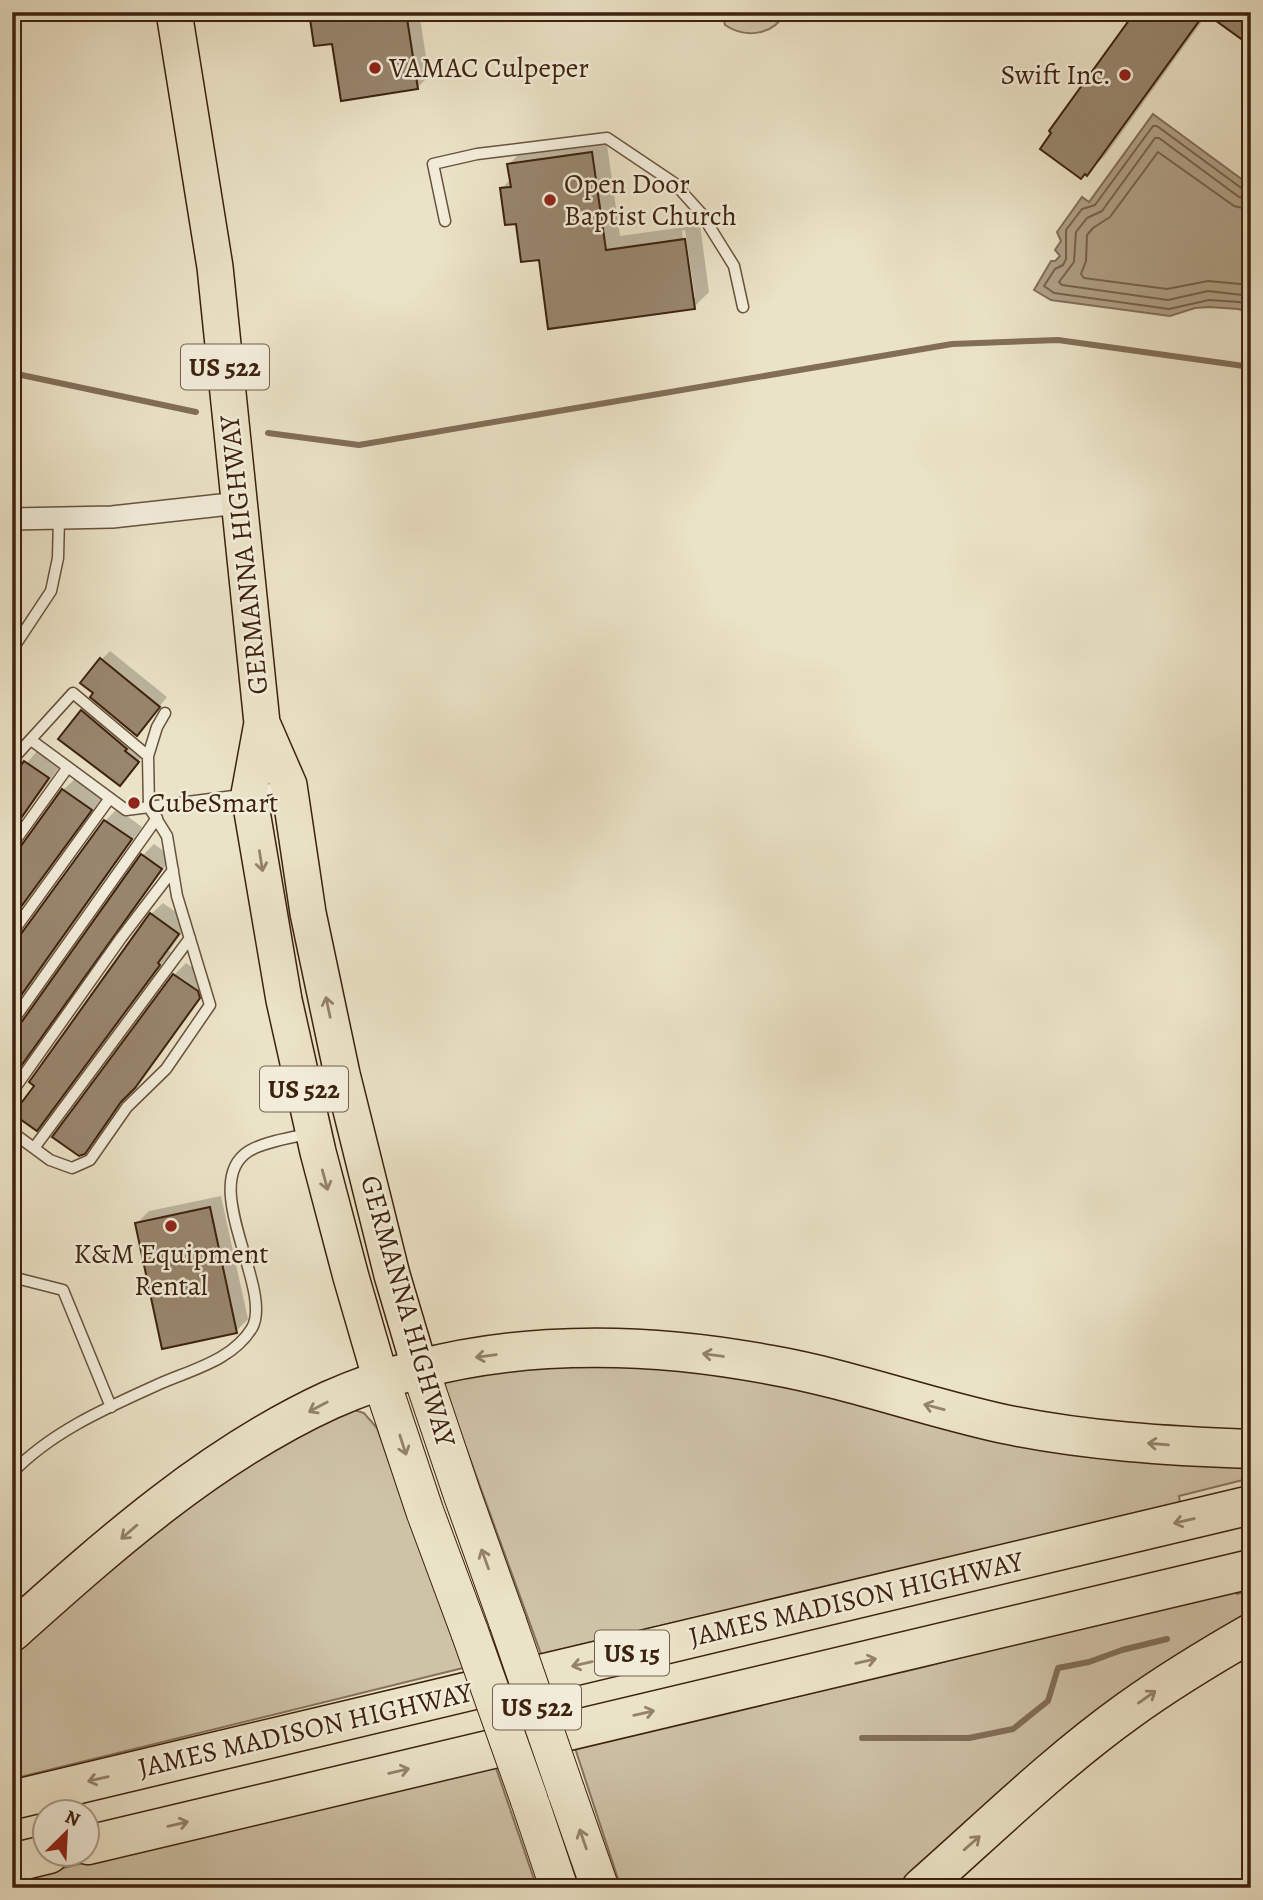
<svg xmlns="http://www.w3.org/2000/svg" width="1263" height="1900" font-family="Alegreya,serif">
	<rect width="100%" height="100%" fill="#ebe3c7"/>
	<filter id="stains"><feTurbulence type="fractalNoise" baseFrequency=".00286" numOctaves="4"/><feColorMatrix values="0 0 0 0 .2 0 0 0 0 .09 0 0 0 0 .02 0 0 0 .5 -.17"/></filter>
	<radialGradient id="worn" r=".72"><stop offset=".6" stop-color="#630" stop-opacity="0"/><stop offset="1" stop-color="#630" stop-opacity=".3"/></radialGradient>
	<!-- green -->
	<path fill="#cec2a7" stroke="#86725a" stroke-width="2" d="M722,12H783L784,14C773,36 744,38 725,25Z
		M603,1356L1251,1457V1478L1179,1496L1180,1503L541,1654L444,1387L447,1378Z
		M351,1409L364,1413L377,1428L463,1668L12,1779V1649L206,1483Z
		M1234,1586L1237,1594L1251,1590V1616L905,1888H621L575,1748L924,1667Z
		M495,1765L537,1888H12V1880Z"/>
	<!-- water -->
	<path fill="#b0a188" stroke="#826e57" stroke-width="2" d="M1153,114L1251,186V312L1238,309L1209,307L1195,308L1170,316L1051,300L1034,290L1051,261H1055L1060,256L1055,250L1061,241L1057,232L1082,197L1089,202Z"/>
	<!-- shadow -->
	<path fill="#0003" fill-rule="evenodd" d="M310,12H419L429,76L417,88L334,42Z
		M1137,12L1208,13L1105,156L1087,173Z
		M606,138L620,236L700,225L709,292L694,307L540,258L517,222L501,189L511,179L509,164L524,149ZM685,230L695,297H691L682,231Z
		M110,651L167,697L145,725L95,693L101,660Z
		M91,702L146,752L120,784L82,711Z
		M37,751L60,766L16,827L15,836L20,841L26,842L63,790L75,779L102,798L17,915L15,920L18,928L27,929L105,821L117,809L142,827L17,1004L15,1010L18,1017L26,1018L143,855L154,844L172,857L27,1060L15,1071L12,1069V781Z
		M163,903L190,922L169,951L171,952L49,1117L37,1129L151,914Z
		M186,963L209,979L211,984L146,1074L132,1089L96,1140L84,1152L174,975Z
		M221,1196L248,1319L236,1331L137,1223L149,1211Z"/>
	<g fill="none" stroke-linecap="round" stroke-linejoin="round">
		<!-- shore -->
		<path stroke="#77614a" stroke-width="2" d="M1251,191L1244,190L1157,126H1153L1095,205L1082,209L1066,230V259L1063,265L1055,269L1044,286L1054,293L1169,309L1209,300L1239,302L1251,305
			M1251,200L1239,197L1159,138H1155L1102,211L1087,218L1076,232L1074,262L1059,282L1062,285L1168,300L1208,291L1251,296
			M1251,210L1234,206L1158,152L1110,217L1093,228L1087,235L1086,261L1081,274L1084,278L1167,289L1208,281L1251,285"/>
		<!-- stream -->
		<path stroke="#826e57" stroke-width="6" d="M12,373L196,412
			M268,433L359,445L952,344L1058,340L1251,367
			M862,1738H969L1013,1729L1048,1701L1058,1668L1089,1662L1122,1650L1167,1639"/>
	</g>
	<!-- building -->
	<path fill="#98866e" stroke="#3e210d" stroke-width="2" d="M309,12H406L418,89L341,101L332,44L314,46Z
		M1135,12H1251V46L1205,13L1087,176L1085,174L1081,179L1040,149L1051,133L1049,131Z
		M592,152L606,250L685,239L695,309L548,329L539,260L521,262L516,224L505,225L500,188L511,187L507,164Z
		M100,658L160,707L137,736L90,697L93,693L80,683Z
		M81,710L127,749L125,751L139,762L120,786L58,739Z
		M24,761L49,778L12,831V778Z
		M62,789L92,810L12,919V853L18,850Z
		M104,820L132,839L12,1008V941L18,938Z
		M141,854L162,869L16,1073L12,1071V1030L18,1027Z
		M150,913L179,934L158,963L160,965L37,1131L13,1114L34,1086L29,1082Z
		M173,974L198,991L200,998L135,1088L121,1102L85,1154L79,1156L52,1137Z
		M210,1207L237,1333L162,1349L135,1223Z"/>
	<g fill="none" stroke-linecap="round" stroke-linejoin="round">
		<defs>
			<path id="service" d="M445,221L433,164L477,154L607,138L674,183L701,213L734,266L743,307
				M12,650L51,591L58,558L59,518
				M31,740L126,810L249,794L283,786
				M12,760L73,693L148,756
				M12,845L68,767
				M12,933L110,798
				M12,1022L157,818
				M12,1092L121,938L173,870
				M12,1132L50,1160L72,1168L90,1160L127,1107L166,1069L210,1005L177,896L167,836L149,807L148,756L157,727L165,713
				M34,1148L190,938
				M12,1277L63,1290L111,1407
				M12,1473C51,1432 106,1408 157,1385C190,1370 232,1361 252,1328C274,1289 197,1183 249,1151C266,1141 292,1138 311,1133"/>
			<path id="minor" d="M12,519L112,517L239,503"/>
			<path id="primary" d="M174,12L215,267L262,723L249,794L284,1000L318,1152L351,1277L381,1380
				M262,723L289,785L308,913L342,1074L392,1275L420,1369"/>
			<path id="trunk" d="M420,1369L462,1494L508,1623
				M381,1380L425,1512L470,1633
				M566,1791L600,1888
				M529,1799L559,1888"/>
			<path id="motorway" d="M12,1632C109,1545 210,1455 330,1400C467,1339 625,1337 771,1365C850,1379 926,1407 1004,1424C1085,1441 1169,1446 1251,1449
				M12,1800L1251,1505
				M88,1845L1251,1569
				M12,1863L49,1854
				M921,1888C989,1828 1055,1763 1129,1710C1168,1682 1209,1657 1251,1633"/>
		</defs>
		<!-- service casing -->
		<use href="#service" stroke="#69523c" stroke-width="13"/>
		<!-- minor casing -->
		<use href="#minor" stroke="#69523c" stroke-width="24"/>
		<!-- primary casing -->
		<use href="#primary" stroke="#3e210d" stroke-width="38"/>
		<!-- trunk casing -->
		<use href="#trunk" stroke="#3e210d" stroke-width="39"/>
		<!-- motorway casing -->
		<use href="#motorway" stroke="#3e210d" stroke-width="41"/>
		<!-- service -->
		<use href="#service" stroke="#f2eddb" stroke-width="10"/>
		<!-- minor -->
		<use href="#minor" stroke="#f2eddb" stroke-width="21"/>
		<!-- primary -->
		<use href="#primary" stroke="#ebe3c7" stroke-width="35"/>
		<!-- trunk -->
		<use href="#trunk" stroke="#ebe3c7" stroke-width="37"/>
		<!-- motorway -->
		<use href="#motorway" stroke="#ebe3c7" stroke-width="38"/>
		<defs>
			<path id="trunk-bridge" d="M508,1623L566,1791
				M470,1633L529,1799"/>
		</defs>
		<!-- trunk-bridge casing -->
		<use href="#trunk-bridge" stroke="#3e210d" stroke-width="39" stroke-linecap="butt"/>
		<!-- trunk-bridge -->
		<use href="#trunk-bridge" stroke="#ebe3c7" stroke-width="37"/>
	</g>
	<!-- one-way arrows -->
	<defs><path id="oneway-shaft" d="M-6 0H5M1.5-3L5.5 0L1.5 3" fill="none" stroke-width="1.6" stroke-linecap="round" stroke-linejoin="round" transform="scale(1.75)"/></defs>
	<g stroke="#94826a">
		<use href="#oneway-shaft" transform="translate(261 861) rotate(81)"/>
		<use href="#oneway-shaft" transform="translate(328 1007) rotate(-102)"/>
		<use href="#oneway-shaft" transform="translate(325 1180) rotate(75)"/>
		<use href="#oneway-shaft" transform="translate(713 1355) rotate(-172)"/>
		<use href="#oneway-shaft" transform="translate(486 1356) rotate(172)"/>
		<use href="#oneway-shaft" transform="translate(318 1407) rotate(152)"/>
		<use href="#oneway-shaft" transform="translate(934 1407) rotate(-165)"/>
		<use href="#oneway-shaft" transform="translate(1158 1444) rotate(-175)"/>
		<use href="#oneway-shaft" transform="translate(403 1445) rotate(72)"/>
		<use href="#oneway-shaft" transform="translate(1184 1521) rotate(167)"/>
		<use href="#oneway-shaft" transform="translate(129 1532) rotate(139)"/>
		<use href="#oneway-shaft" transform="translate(485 1559) rotate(-110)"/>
		<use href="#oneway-shaft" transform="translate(866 1661) rotate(-13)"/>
		<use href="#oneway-shaft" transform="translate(582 1664) rotate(167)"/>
		<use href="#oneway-shaft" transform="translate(1147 1697) rotate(-35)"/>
		<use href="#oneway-shaft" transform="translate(644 1713) rotate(-13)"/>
		<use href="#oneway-shaft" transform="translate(399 1771) rotate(-13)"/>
		<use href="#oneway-shaft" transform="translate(98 1779) rotate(167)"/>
		<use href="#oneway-shaft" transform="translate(178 1824) rotate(-13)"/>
		<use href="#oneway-shaft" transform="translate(583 1839) rotate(-109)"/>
		<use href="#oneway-shaft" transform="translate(972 1843) rotate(-41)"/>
	</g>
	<!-- markers -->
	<g fill="#8f2418" stroke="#f2eddb" stroke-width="2.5">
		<circle cx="375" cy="68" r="7"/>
		<circle cx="1125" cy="75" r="7"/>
		<circle cx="550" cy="200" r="7"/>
		<circle cx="134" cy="803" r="7"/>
		<circle cx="171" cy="1226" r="7"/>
	</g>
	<g text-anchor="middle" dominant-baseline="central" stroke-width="5" stroke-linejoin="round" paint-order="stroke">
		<!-- shield labels -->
		<g fill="#f2eddb" stroke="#745e4b" stroke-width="2">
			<rect x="181" y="344.5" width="88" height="45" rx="5"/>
			<rect x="260" y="1066.5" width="88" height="45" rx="5"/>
			<rect x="595" y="1630.5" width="74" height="45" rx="5"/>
			<rect x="493" y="1684.5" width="88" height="45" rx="5"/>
		</g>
		<g font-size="26" font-weight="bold" fill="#3e210d">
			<text x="225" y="367">US 522</text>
			<text x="304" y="1089">US 522</text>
			<text x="632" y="1653">US 15</text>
			<text x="537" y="1707">US 522</text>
		</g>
		<!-- poi labels -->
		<g font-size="28" fill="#3e210d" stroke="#f2eddb" text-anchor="start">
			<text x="389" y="68">VAMAC Culpeper</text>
			<text x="1111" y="75" text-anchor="end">Swift Inc.</text>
			<text x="564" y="184">Open Door<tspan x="564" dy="32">Baptist Church</tspan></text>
			<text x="148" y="803">CubeSmart</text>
			<text x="171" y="1254" text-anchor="middle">K&amp;M Equipment<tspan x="171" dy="32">Rental</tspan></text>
		</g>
		<!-- street labels -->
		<g font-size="28" fill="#3e210d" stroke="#f2eddb">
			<text transform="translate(244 555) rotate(-96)">GERMANNA HIGHWAY</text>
			<text transform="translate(408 1311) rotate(74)">GERMANNA HIGHWAY</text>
			<text transform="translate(856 1599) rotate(-13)">JAMES MADISON HIGHWAY</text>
			<text transform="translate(305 1730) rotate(-13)">JAMES MADISON HIGHWAY</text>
		</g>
	</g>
	<!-- margin -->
	<rect width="1263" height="1900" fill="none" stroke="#ebe3c7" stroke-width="42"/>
	<rect x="14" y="14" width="1235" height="1872" fill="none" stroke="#3e210d" stroke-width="3.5"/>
	<rect x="21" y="21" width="1221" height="1858" fill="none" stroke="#3e210d" stroke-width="2"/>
	<!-- north arrow -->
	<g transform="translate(66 1833) rotate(24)"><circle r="33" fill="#f2eddb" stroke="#aa9b89" stroke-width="2"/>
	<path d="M0-5L12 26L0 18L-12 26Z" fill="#8f2418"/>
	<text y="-10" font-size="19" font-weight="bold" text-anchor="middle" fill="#3e210d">N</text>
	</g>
	<rect width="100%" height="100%" filter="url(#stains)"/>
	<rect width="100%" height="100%" fill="url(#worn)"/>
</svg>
